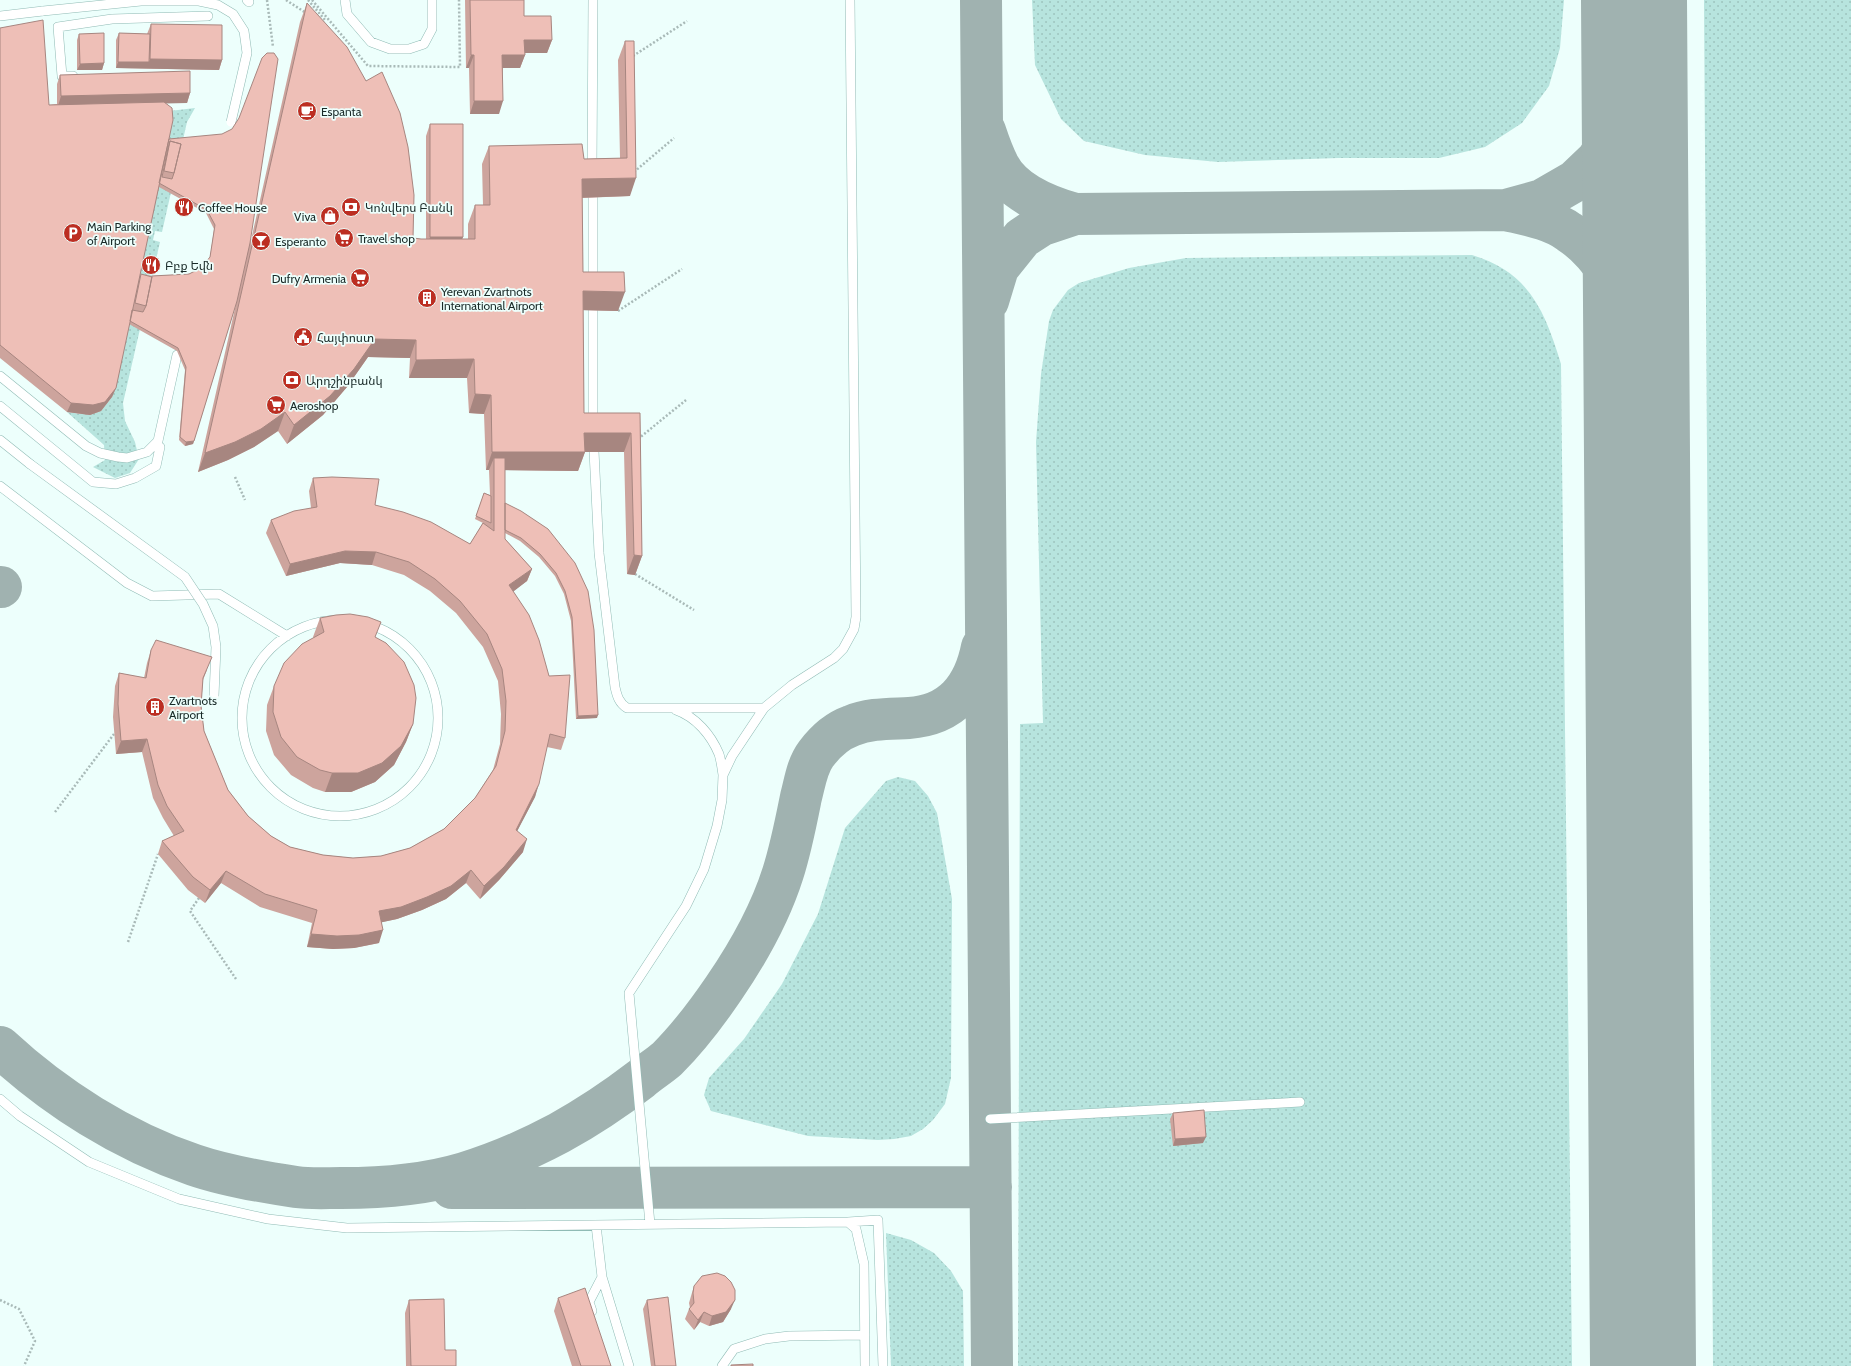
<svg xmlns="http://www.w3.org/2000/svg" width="1851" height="1366" font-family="Cabin,'Noto Sans Armenian',sans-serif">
	<defs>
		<pattern id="grass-dots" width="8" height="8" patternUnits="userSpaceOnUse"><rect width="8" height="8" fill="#b7e4de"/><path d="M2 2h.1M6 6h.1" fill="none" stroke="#9dc4be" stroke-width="1.8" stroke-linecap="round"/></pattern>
	</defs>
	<rect width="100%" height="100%" fill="#edfffc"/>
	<!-- grass -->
	<path fill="url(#grass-dots)" d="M1032,0H1564L1560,48L1549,86L1522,123L1485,147L1439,158H1338L1218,162L1145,155L1084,141L1061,119L1035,65Z
		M1704,0H1851V1366H1713Z
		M195,108L187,122L162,232L155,231L153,240L160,242L123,403L125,421L135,442L139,459L130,473L115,478L93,467L105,460L104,445L67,412C92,415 96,418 112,397L161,112Z
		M1472,255C1529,272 1545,311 1561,364L1572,1366H1018L1020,724L1043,723L1036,442L1041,374L1049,321L1053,310L1068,290L1079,283L1129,268L1186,258Z
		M898,777L915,781L928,796L937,813L952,899L951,1078L945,1104L933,1120L923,1129L911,1136L894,1139L878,1140L808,1136L711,1111L704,1095L709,1078L744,1039L782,984L818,914L845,828L886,781Z
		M886,1233L911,1240L934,1253L951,1271L963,1291L964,1366H891Z"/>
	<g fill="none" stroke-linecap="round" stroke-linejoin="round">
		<!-- taxiway -->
		<path stroke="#a0b2b0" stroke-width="42" d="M981,0L992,1366
			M985,131C989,143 993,155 999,166C1013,193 1047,206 1075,214L1042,225L1022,238L998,268L988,301
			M1506,210L1542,200L1575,181L1597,160L1619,126L1631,90L1634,55
			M1075,214L1506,210C1527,215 1551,219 1569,232C1603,254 1621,292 1636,328
			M0,587H1
			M0,1047C55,1098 123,1141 194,1165C226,1176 262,1182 296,1187C310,1189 326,1188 341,1188C382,1188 424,1185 464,1173C497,1163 529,1149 559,1133C588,1117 615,1099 641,1079C649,1072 659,1066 667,1059C688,1038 707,1013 724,988C748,953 770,914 783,873C791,848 796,822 801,797C805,782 807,766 816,754C825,742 837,731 851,726C870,718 890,719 909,718C952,715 974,688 982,647
			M452,1188L991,1187"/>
		<!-- runway -->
		<path stroke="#a0b2b0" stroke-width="106" d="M1634,0L1643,1366"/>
		<defs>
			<path id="service" d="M247,0L249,2
				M345,0L347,14L371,42L390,49H409L424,44L432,29V0
				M0,16L43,11
				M73,76H62L58,27L112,19L208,16
				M592,170L593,0
				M593,197V283
				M593,310V424
				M0,376L86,446L100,453L118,457L127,458L147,452L158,441L177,355
				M0,406L93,482L116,484L135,478L156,466L160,447
				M0,440L30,464
				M594,451L599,553L615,687C617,696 619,703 627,708H764
				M0,486L127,583L152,596L219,594L287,636
				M242 718a98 98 0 1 1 196 0a98 98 0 1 1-196 0Z
				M676,710C696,717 711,735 719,754C721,760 722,768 723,775
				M0,1099L20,1116L89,1162L179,1199L268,1219L347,1228L848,1222L856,1229L864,1264L865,1366
				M990,1119L1300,1102
				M848,1222L878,1220L883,1366
				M650,1224L629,993L686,906L704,869L717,826L722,800L723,775L732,756L764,708L792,685L834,658L843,649L854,629L856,617L850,0
				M596,1225L602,1277L629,1366
				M592,1311L589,1302L602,1277
				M722,1366L734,1349L765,1339L789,1336L865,1335"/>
		</defs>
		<!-- service casing -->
		<use href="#service" stroke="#90bbb5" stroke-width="10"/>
		<!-- path -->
		<path stroke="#a9bab8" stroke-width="2.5" stroke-dasharray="2 2" stroke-linecap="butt" d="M267,0L273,47
			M286,0L306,13
			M308,0L325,20L322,23
			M312,0L368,66L460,67L459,0
			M633,56L687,21
			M634,172L674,138
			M618,311L682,269
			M638,439L686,400
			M235,477L245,500
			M635,574L694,610
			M55,812L114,734
			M199,898L190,911L236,979
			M128,942L158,854
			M0,1300L19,1309L35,1341L24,1366"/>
		<!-- service -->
		<use href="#service" stroke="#fff" stroke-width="9"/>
		<defs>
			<path id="service-bridge" d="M43,11L141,1H199L218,5L233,14L244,31L247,53L231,122
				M30,464L185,577L203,604L213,626L216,647L214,696"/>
		</defs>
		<!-- service-bridge casing -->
		<use href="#service-bridge" stroke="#90bbb5" stroke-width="10" stroke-linecap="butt"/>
		<!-- service-bridge -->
		<use href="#service-bridge" stroke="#fff" stroke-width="9"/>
	</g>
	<!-- wall -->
	<path fill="#cda49d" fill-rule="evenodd" d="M465,0H524V16L552,40L547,53H525V55L520,68H503L499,114H470L469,68H466Z
		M307,3L413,238L421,239H426V136L430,124L463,237L462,239H468V224L475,205H483L482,164L489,146L584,159L620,158L618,60L625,41L630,196L582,198L583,272L618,311L583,310L584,413H640L642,556L635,575L627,574L624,452H585L578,471L505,470V503L575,563L597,718L576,719L571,621L564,594L555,576L539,557L520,541L505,533V539L532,569L527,581L513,591L565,738L561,750L547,747L535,797L517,831L523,852L499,880L480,899L466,883L446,899L422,910L397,919L382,922L379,943L354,948L333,949L307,947L312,923L260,907L221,883L205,903L188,890L158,854L162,841L174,836L163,818L153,798L142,752L116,754L113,717L115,686L119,673L144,678L147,663L151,650L207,670L203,680L201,706L204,731L228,790L248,816L271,836L290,847L323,855L353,858L381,856L410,848L444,829L475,798L493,770L500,744L501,714L498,681L483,647L456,613L430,591L404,575L372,565L340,563L286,576L266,533L271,520L311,508L309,491L313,478L375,505L470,544L483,523L475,519L484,493L490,495L489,470H486L484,414L469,413L467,378H409L410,358L368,357L347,387L323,415L287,444L278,431L254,447L228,460L198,472L236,304L193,444L185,446L179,440L185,370L177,351L129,324L116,388L112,397L101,411L90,415L67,412L0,358V28L49,105L57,104V84L60,75L190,93L187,103H166L169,139L251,240L300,22ZM159,187L206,213L214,229L210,258L201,268L189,274L152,276L141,274L139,277Z
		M151,24L222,60L219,70L116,68V40L119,33L147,34Z
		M79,34L104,63L102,70H77V40Z
		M320,618L375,637L413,724L406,742L394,765L375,782L351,792H325L313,788L291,775L274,755L266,731L267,705L274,686L314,638L313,637Z
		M1173,1113L1203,1143L1173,1146L1170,1119Z
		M694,1286L731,1309L723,1322L709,1326L700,1322L694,1330L685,1319L689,1309L690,1308L689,1303L691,1296Z
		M558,1298L611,1366H572L554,1311Z
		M409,1300L445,1350L456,1366H406L405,1313Z
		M647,1300L676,1366H651L643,1309Z"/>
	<!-- shaded-wall -->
	<path fill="#a78680" d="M524,40H552L547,53H520Z
		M471,55H474L469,68H466Z
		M502,55H525L520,68H498Z
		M150,59L222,60L219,70L116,68L118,62H149Z
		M104,63L102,70H77L80,64Z
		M190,93L187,103L58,106L61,96Z
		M474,101H503L499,114H470Z
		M636,178L630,196L575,198L582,179Z
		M430,237H463L458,250H426Z
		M583,291L625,292L618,311L576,310Z
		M375,339L416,340L410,358L368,357L347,387L323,415L287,444L294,425Z
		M474,359L467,378H409L416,360Z
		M116,388L112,397L101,411L90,415L67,412L71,403Z
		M475,394L491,395L484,414L469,413Z
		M285,412L278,431L254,447L228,460L198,472L205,453Z
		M584,433H631L624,452H577Z
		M194,441L193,444L185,446L186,442Z
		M492,452H585L578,471L494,470V458L489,470H486Z
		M345,551L376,552L372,565L340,563L286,576L290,564Z
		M634,555L642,556L635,575L627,574Z
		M532,569L527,581L505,598L509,585Z
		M598,715L597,718L576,719L578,716Z
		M413,724L406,742L394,765L375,782L351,792H325L332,773Z
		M147,739L142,752L116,754L121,741Z
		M539,784L535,797L511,843L516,830Z
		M527,839L523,852L499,880L480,899L484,886Z
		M471,870L466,883L446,899L422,910L397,919L374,924L379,911Z
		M226,871L221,883L205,903L210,890Z
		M383,930L379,943L354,948L333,949L307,947L311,934Z
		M1206,1137L1203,1143L1173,1146L1175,1139Z
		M735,1300L731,1309L723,1322L709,1326L712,1316Z
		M704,1312L700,1322L694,1330L698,1320Z"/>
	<!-- building -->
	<path fill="#eebfb7" stroke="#a78680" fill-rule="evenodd" d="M470,0H524V16H551L552,40H524L525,55H502L503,101H474V55H471Z
		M307,3L347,47L366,81L382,72L400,113L408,147L414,195L413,238L421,239H475V205H490L489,146L582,144L584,159L627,158L625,41H634L636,178L582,179L583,272H624L625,292L583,291L584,413H640L642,556L634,555L631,433H584L585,452H492L491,395L475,394L474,359L416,360V340L375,339L354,369L330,396L294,425L285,412L261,429L235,442L205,453Z
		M43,20L49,105L164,102L172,108L173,120L116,388L105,402L93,405L71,403L0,345V28Z
		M151,24L222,25V60L150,59Z
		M104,33V63L80,64L79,34Z
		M119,33L150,34L149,62H118Z
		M267,53H274L278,59L250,243L237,301L194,441L186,442L180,437L186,367L178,348L130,321L132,310L143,312L146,306L152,276L189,274L201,268L210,257L215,225L207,210L159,183L169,139L222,134L232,129L239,118L262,58ZM170,141L181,144L174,173L172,179L162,177L168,148Z
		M190,71V93L61,96L60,75Z
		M430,124H463V237H430Z
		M170,141L181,144L174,173L164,171Z
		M141,274L152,277L146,306L135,303Z
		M494,458H505V539L532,569L509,585L529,615L539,640L549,676L570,675L565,738L550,734L539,784L516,830L527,839L504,867L484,886L471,870L451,886L427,897L401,907L379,911L383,930L359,935L337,936L311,934L317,910L265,894L226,871L210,890L193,877L162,841L184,831L167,806L158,785L147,739L121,741L118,704L119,673L146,678L151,650L156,640L212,657L203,678L201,706L204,731L228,790L248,816L271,836L290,847L323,855L353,858L381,856L410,848L444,829L475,798L496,766L505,731L506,701L502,669L487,634L460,601L435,579L409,562L376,552L345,551L290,564L271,520L294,511L317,507L313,478L332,477L379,479L375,505L403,512L431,522L470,544L483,523L494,531Z
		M484,493L491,496V523L476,516Z
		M505,503L521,511L548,529L575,563L588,591L594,630L598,715L578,716L572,617L565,591L556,573L540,554L521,538L505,530Z
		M350,614L368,617L381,622L375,637L386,643L404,662L414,685L416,698L413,724L401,746L382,763L358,773H332L320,770L297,757L281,737L273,712L274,686L284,663L302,644L324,632L320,618L336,615Z
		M1204,1110L1206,1137L1175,1139L1173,1113Z
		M717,1273L725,1276L731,1282L735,1290V1300L726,1312L712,1316L704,1312L698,1320L689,1309L694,1303L693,1293L694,1286L702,1276Z
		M585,1288L611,1366H581L558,1298Z
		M668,1297L676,1366H655L647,1300Z
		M444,1299L445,1350H456V1366H411L409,1300Z
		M753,1364V1366H731V1365Z"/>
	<!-- icons -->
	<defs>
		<symbol id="cafe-disc" viewBox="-11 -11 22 22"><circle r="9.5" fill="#bc2e22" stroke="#edfffc"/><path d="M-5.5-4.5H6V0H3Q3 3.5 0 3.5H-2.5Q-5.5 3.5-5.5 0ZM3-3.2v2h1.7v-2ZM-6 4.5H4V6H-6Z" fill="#fff"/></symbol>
		<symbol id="restaurant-disc" viewBox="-11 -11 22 22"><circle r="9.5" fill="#bc2e22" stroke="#edfffc"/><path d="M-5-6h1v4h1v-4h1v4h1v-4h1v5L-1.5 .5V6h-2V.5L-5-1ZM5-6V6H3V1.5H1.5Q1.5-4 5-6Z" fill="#fff"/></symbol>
		<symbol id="bank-disc" viewBox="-11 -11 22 22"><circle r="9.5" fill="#bc2e22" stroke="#edfffc"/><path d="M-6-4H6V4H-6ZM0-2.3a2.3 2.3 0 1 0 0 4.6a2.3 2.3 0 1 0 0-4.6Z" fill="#fff"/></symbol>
		<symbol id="shop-disc" viewBox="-11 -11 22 22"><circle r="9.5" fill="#bc2e22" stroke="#edfffc"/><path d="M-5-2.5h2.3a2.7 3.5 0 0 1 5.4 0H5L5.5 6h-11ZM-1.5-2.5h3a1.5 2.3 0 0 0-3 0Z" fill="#fff"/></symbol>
		<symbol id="parking-disc" viewBox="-11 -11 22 22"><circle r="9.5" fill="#bc2e22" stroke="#edfffc"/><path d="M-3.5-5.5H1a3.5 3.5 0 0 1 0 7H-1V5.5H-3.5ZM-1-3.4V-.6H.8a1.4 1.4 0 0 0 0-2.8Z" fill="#fff"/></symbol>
		<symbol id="supermarket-disc" viewBox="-11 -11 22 22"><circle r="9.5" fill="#bc2e22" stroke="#edfffc"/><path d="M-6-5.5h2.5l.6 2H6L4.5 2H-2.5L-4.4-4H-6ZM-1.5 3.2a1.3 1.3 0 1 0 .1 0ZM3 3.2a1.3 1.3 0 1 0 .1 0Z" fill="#fff"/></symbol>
		<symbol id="bar-disc" viewBox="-11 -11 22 22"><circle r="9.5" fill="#bc2e22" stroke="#edfffc"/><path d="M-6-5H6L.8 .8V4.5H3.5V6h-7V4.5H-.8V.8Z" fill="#fff"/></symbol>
		<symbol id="building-disc" viewBox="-11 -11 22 22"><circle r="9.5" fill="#bc2e22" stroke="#edfffc"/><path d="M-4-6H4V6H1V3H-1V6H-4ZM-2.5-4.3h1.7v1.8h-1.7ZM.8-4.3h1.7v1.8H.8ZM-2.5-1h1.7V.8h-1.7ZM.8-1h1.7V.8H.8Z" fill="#fff"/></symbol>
		<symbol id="civic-disc" viewBox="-11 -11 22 22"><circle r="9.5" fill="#bc2e22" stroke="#edfffc"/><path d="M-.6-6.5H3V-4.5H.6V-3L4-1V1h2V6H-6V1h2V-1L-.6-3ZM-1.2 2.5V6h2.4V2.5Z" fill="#fff"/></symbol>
	</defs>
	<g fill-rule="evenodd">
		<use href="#cafe-disc" x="296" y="100" width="22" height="22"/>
		<use href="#restaurant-disc" x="173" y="196" width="22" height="22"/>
		<use href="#bank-disc" x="340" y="196" width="22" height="22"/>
		<use href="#shop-disc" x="319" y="205" width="22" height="22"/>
		<use href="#parking-disc" x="62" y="222" width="22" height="22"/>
		<use href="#supermarket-disc" x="333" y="227" width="22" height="22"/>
		<use href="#bar-disc" x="250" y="230" width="22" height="22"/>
		<use href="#restaurant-disc" x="140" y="254" width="22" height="22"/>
		<use href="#supermarket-disc" x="349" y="267" width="22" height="22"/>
		<use href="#building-disc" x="416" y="287" width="22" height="22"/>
		<use href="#civic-disc" x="292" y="326" width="22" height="22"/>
		<use href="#bank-disc" x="281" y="369" width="22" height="22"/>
		<use href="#supermarket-disc" x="265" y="394" width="22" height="22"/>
		<use href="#building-disc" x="144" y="696" width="22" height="22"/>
	</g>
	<g text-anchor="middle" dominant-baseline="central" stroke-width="3.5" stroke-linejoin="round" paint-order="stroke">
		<!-- poi labels -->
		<g font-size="12" fill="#192a28" stroke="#edfffc" text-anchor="start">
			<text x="321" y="111">Espanta</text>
			<text x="198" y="207">Coffee House</text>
			<text x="365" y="207">Կոնվերս Բանկ</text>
			<text x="316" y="216" text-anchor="end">Viva</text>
			<text x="87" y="226">Main Parking<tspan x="87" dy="14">of Airport</tspan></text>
			<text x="358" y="238">Travel shop</text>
			<text x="275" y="241">Esperanto</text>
			<text x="165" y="265">Բբք Եվն</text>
			<text x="346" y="278" text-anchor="end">Dufry Armenia</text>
			<text x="441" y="291">Yerevan Zvartnots<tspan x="441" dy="14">International Airport</tspan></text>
			<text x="317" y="337">Հայփոստ</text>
			<text x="306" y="380">Արդշինբանկ</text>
			<text x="290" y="405">Aeroshop</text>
			<text x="169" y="700">Zvartnots<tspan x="169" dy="14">Airport</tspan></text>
		</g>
	</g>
</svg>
